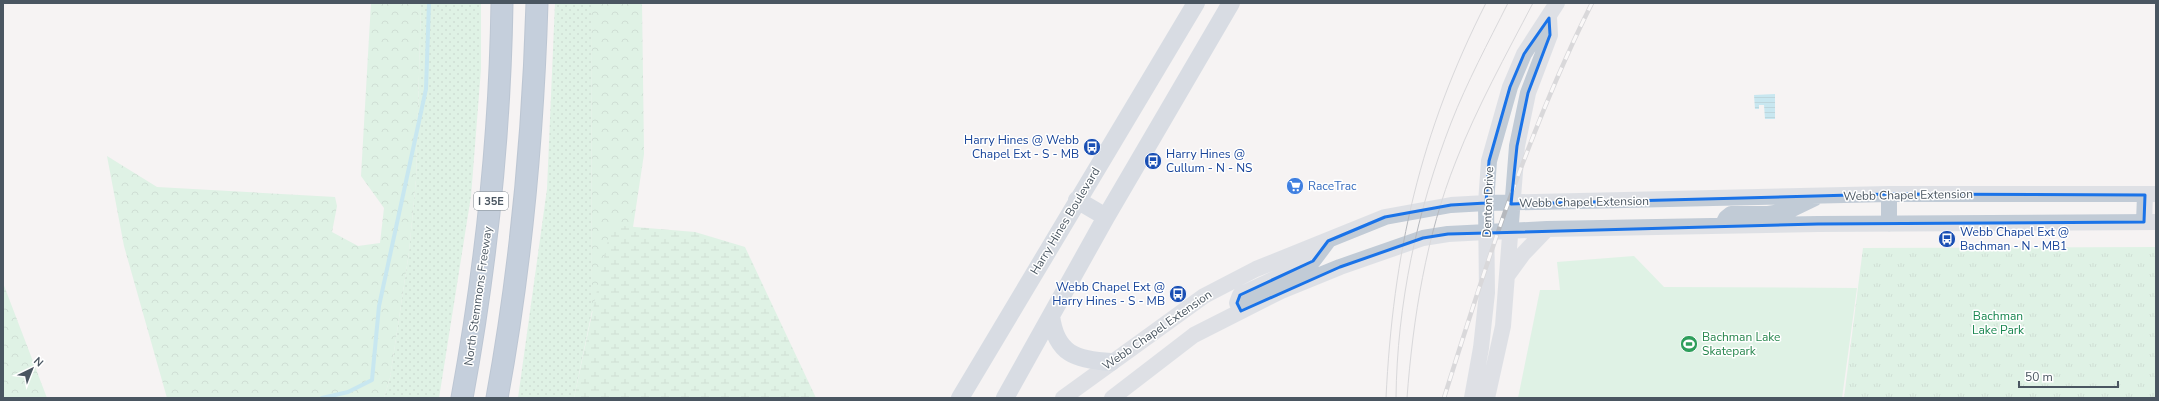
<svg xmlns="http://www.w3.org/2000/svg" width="2159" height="401" font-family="'Nunito Sans',sans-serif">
	<defs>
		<pattern id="grass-dots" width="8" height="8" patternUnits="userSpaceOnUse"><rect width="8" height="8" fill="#c3f1d5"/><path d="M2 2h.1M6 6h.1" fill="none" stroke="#a0c6b0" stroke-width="1.8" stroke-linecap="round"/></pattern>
		<pattern id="forest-crowns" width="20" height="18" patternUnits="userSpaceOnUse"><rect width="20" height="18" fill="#c3f1d5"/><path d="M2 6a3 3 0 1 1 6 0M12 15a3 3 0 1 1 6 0" fill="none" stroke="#a0c6b0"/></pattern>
		<pattern id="wetland-marsh" width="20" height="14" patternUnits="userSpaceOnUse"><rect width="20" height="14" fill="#c3f1d5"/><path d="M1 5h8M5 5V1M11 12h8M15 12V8" fill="none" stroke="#a0c6b0"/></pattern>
		<pattern id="park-tufts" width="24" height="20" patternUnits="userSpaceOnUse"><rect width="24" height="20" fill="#c3f1d5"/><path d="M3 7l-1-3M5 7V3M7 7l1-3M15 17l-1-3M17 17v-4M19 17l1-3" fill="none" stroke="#a0c6b0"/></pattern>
		<pattern id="water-rules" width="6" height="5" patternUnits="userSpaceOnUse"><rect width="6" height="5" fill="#90daee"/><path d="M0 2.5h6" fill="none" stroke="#78b4c4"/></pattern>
	</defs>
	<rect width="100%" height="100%" fill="#f5f3f3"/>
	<!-- grass -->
	<path fill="url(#grass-dots)" d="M421,3H481V69L471,196L439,398H384L390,378L409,252L416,180Z
		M555,3H591L592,311L574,398H518L547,189Z"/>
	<!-- forest -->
	<path fill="url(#forest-crowns)" d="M371,3H421L416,180L409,252L390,378L384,398H167L124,246L107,156L157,187L335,197L337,206L332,232L358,246L380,243L384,208L361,176Z
		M591,3H642L644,154L619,320L592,311Z
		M3,283L47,398H3Z"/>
	<!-- wetland -->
	<path fill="url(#wetland-marsh)" d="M611,225L695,232L745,247L816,398H574Z"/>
	<!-- park -->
	<path fill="url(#park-tufts)" d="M2156,247V398H1844L1863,248Z"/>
	<!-- pitch -->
	<path fill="#c3f1d5" d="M1634,256L1664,287L1857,288L1842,398H1518L1540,290H1560L1557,262Z"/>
	<!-- water -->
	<path fill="url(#water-rules)" d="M1775,94V119H1765L1764,105H1759V109H1755L1754,95Z"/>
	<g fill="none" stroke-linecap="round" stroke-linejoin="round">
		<!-- stream -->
		<path stroke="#90daee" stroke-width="4" d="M322,398L348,392L372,380L379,306L426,89L429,3"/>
		<defs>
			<path id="motorway" d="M462,398C486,267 500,136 502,3
				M497,398C521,267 533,136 537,3"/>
		</defs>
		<!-- motorway casing -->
		<use href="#motorway" stroke="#7690ad" stroke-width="23"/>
		<!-- secondary -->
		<path stroke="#c1cbd6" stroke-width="16" d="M1889,194V224
			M2144,222L2145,195
			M1722,226L1726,218L1731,214H1768L1788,211L1815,198
			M1507,276L1523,254L1547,229
			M1241,311L1237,303L1240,295L1313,261L1328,241
			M1063,398L1204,296L1256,269L1385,217L1451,205L1486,203L1889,194H2156
			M1112,398L1194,335L1281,291L1340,267L1423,238L1448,234L1547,229L1818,224L2156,222
			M1472,398L1481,348L1487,293L1486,203L1489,161L1510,87L1524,54L1557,3
			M1487,398L1503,326L1517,146L1528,93L1550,35L1549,18"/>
		<!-- primary -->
		<path stroke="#b3c2d1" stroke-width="18" d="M1077,200L1106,217
			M1051,316C1056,354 1076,360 1111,362
			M960,398L1196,3
			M1005,398L1106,217L1231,3"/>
		<!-- motorway -->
		<use href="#motorway" stroke="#8ba5c1" stroke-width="21"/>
		<!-- tram -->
		<path stroke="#b5b8bd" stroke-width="1" d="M1386,398C1393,253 1420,133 1486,3
			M1396,398C1397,304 1417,211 1451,123C1467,82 1488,43 1508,3
			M1407,398C1413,318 1426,236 1456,161C1477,107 1506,55 1533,3"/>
		<defs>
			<path id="rail" d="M1444,398C1486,264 1529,129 1592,3"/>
		</defs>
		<!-- rail casing -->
		<use href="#rail" stroke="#b5b8bd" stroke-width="4.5"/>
		<!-- rail -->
		<use href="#rail" stroke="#fff" stroke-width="3" stroke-dasharray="9" stroke-linecap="butt"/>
	</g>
	<!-- marked area -->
	<path d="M0 0H2159V401H0ZM1549,18L1550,35L1528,93L1517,146L1511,204L1889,194L2145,195L2144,222L1818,224L1448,234L1423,238L1340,267L1241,311L1237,303L1240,295L1313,261L1328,241L1385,217L1451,205L1486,203L1489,161L1510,87L1524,54Z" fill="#f5f3f3" fill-opacity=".55" fill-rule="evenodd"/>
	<path fill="none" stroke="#1a73e8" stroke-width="3" stroke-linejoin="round" d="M1549,18L1550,35L1528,93L1517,146L1511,204L1889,194L2145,195L2144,222L1818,224L1448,234L1423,238L1340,267L1241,311L1237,303L1240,295L1313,261L1328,241L1385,217L1451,205L1486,203L1489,161L1510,87L1524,54Z"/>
	<!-- icons -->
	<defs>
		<symbol id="bus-disc" viewBox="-11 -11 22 22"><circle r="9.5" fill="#1a4fb4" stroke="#fff"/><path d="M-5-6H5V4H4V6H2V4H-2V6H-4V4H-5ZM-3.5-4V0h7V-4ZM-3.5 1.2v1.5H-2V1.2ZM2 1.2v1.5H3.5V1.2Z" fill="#fff"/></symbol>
		<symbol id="supermarket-disc" viewBox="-11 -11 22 22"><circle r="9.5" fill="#3f7fe0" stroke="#fff"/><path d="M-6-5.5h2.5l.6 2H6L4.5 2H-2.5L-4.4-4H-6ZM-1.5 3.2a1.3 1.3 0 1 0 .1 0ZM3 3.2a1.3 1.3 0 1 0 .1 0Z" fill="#fff"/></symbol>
		<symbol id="stadium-disc" viewBox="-11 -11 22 22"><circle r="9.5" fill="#2e9e5b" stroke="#fff"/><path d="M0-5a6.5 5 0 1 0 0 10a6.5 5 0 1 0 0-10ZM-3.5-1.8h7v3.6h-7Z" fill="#fff"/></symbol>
	</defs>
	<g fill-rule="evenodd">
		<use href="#bus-disc" x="1082" y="137" width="20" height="20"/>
		<use href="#bus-disc" x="1143" y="151" width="20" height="20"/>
		<use href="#supermarket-disc" x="1285" y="176" width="20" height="20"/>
		<use href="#bus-disc" x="1937" y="229" width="20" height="20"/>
		<use href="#bus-disc" x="1168" y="284" width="20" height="20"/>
		<use href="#stadium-disc" x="1679" y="334" width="20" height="20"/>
	</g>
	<g text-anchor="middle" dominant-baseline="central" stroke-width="3" stroke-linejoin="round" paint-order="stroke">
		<!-- shield labels -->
		<rect fill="#fff" stroke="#808990" stroke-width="1" x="474" y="192" width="34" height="18" rx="3"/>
		<g font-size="11" font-weight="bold" fill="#4a5661">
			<text x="491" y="201">I 35E</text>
		</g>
		<!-- transit labels -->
		<g font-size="12" fill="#164399" stroke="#fff" text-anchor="end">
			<text x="1079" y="140">Harry Hines @ Webb<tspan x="1079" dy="14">Chapel Ext - S - MB</tspan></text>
			<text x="1166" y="154" text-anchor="start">Harry Hines @<tspan x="1166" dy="14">Cullum - N - NS</tspan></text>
			<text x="1960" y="232" text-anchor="start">Webb Chapel Ext @<tspan x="1960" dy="14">Bachman - N - MB1</tspan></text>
			<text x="1165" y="287">Webb Chapel Ext @<tspan x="1165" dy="14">Harry Hines - S - MB</tspan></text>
		</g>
		<!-- shop labels -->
		<g font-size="12" fill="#366cbe" stroke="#fff" text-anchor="start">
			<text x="1308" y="186">RaceTrac</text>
		</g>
		<!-- street labels -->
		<g font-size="12" fill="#4a5661" stroke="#fff">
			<text transform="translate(1908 195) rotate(-1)">Webb Chapel Extension</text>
			<text transform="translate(1488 202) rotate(-88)">Denton Drive</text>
			<text transform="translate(1584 202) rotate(-1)">Webb Chapel Extension</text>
			<text transform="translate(1065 221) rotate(-59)">Harry Hines Boulevard</text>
			<text transform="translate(478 296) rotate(-82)">North Stemmons Freeway</text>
			<text transform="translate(1157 330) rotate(-35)">Webb Chapel Extension</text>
		</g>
		<!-- park labels -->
		<g font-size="12" fill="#17864f" stroke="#fff">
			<text x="1998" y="316">Bachman<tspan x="1998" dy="14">Lake Park</tspan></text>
		</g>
		<!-- leisure labels -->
		<g font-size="12" fill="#27864d" stroke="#fff" text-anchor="start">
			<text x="1702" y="337">Bachman Lake<tspan x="1702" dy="14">Skatepark</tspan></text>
		</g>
	</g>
	<!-- border -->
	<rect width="2159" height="401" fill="none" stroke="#4a5661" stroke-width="8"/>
	<!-- north arrow -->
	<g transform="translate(32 369) rotate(43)" stroke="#ffffff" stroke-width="3" paint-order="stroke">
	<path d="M0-3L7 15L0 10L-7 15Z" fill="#4a5661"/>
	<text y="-6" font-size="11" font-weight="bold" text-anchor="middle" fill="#4a5661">N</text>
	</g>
	<!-- scale -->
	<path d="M2019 381v6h99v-6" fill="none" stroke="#4a5661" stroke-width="2"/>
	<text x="2025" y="381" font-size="12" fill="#4a5661" stroke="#ffffff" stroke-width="3" paint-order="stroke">50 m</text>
</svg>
